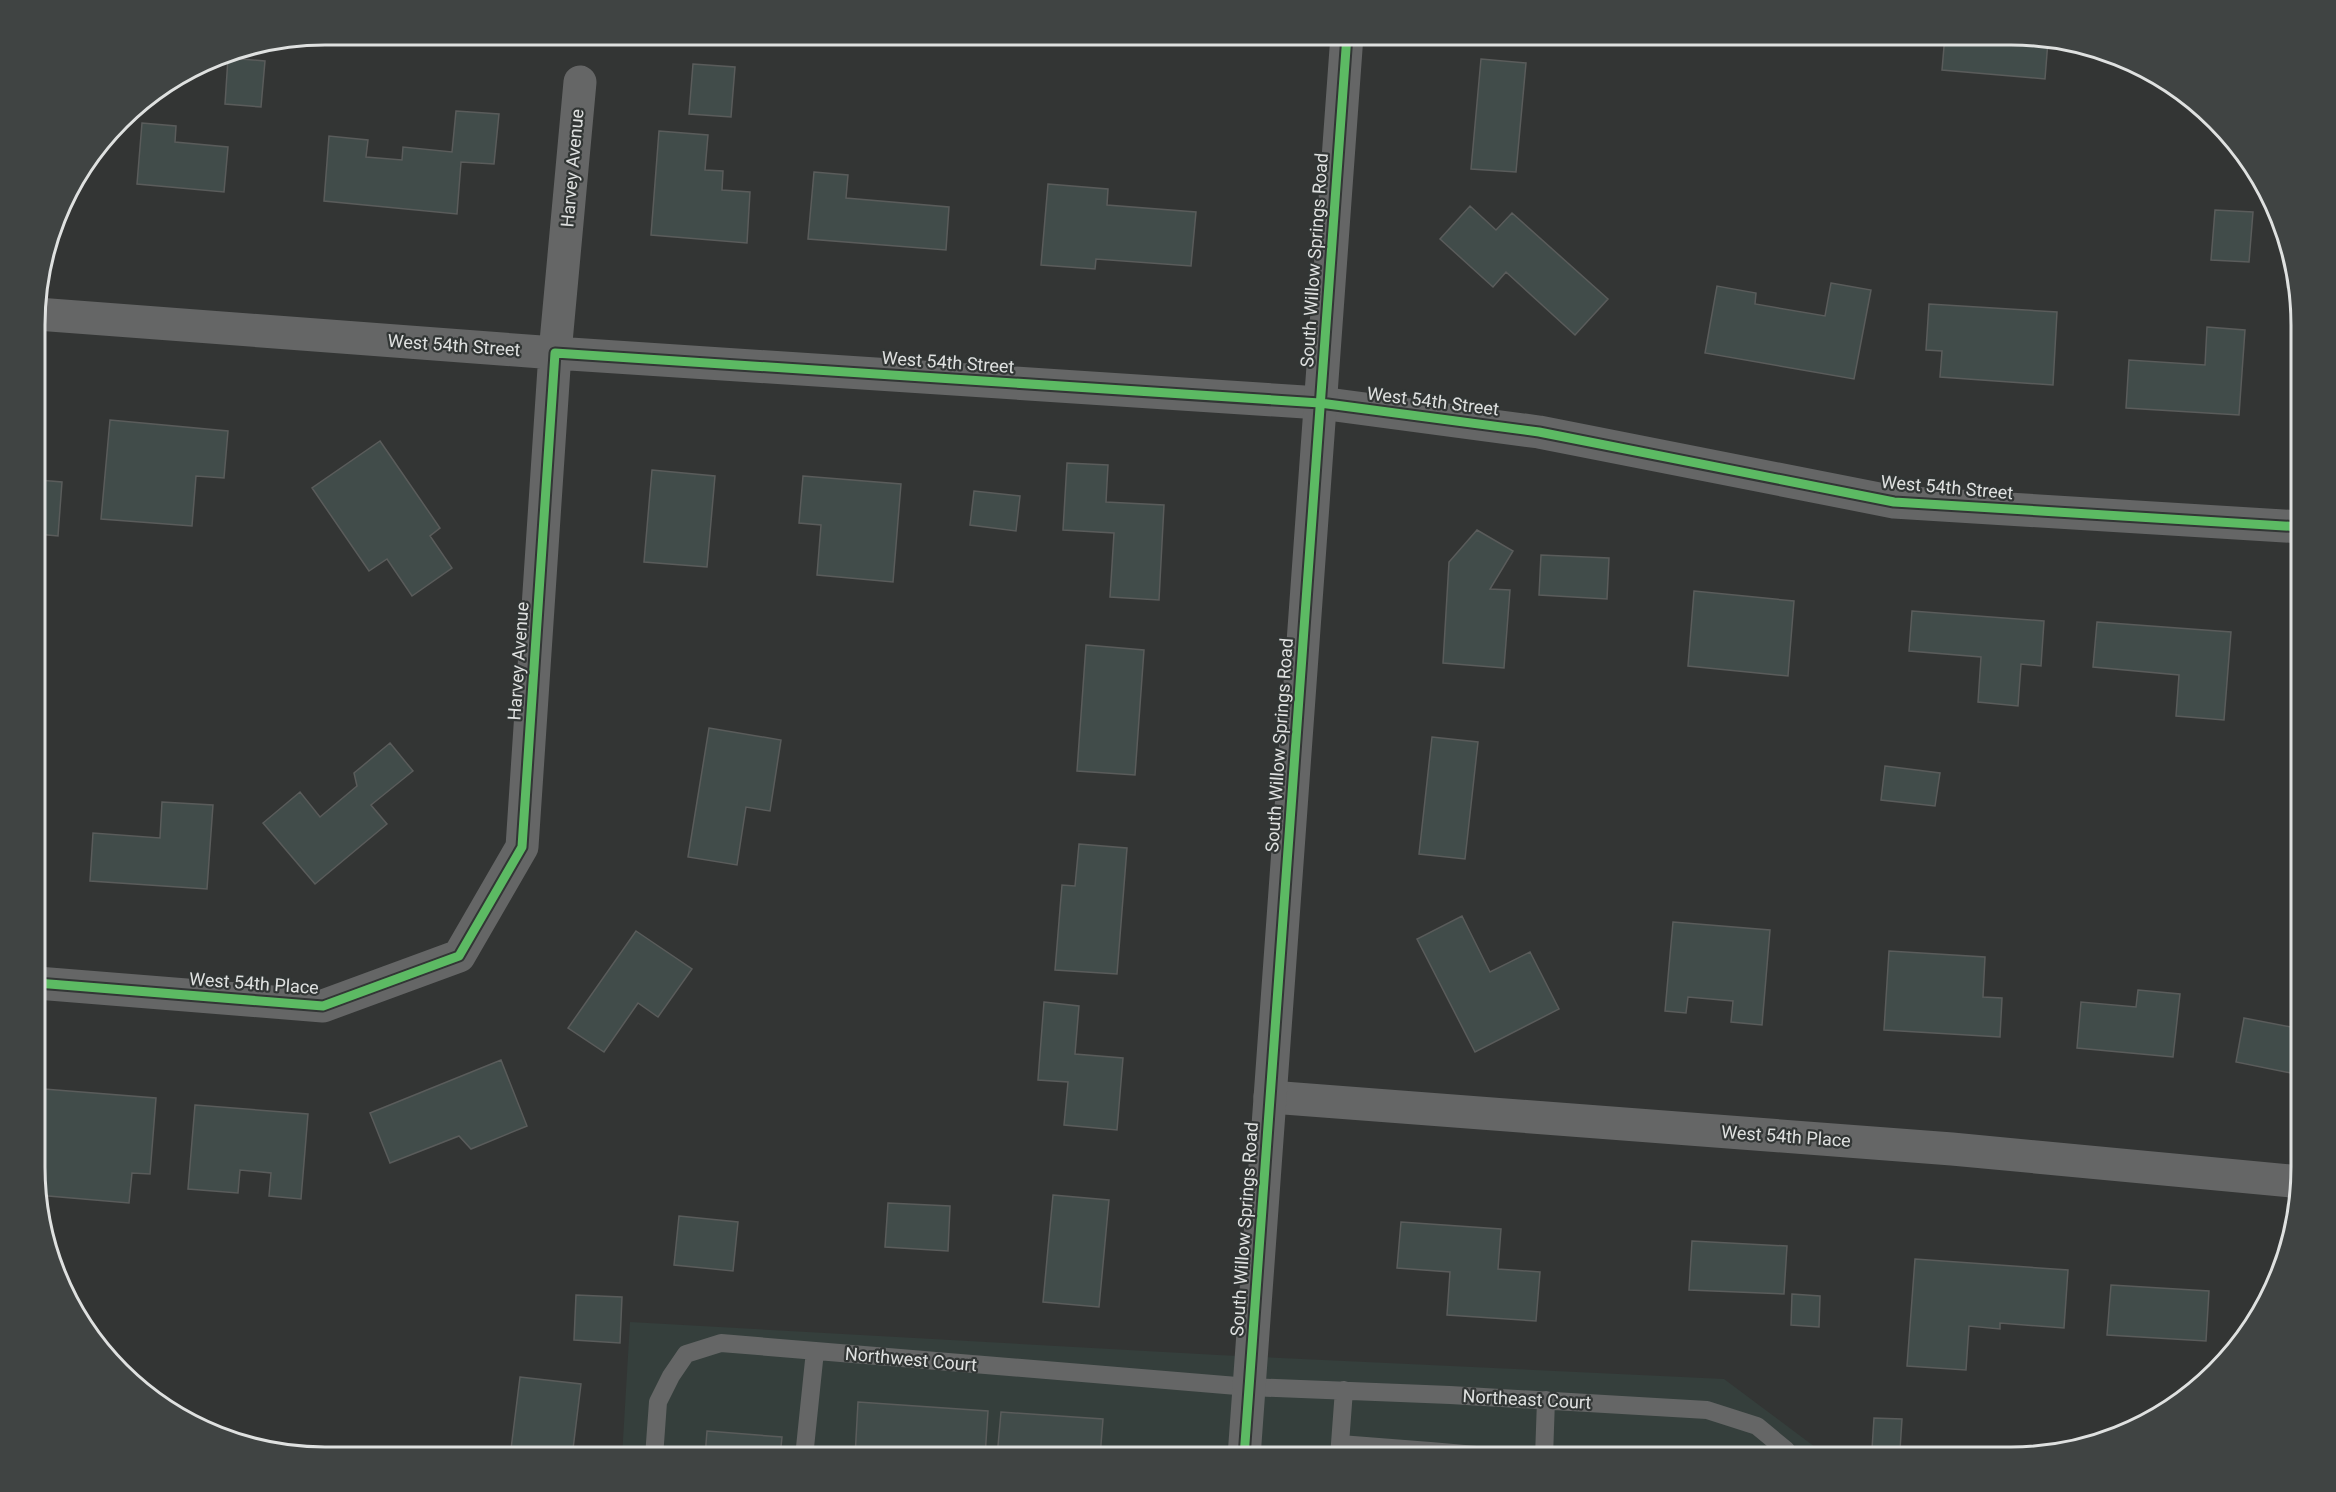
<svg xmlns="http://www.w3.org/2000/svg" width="2336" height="1492" font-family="Roboto,sans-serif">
	<rect width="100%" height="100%" fill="#333534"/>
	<!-- built -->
	<path fill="#353f3c" d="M630,1322L1218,1355L1724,1379L1827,1456L1844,1457H622Z"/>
	<!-- building -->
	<path fill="#414c4a" stroke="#5a5c5b" stroke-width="1.5" d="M1945,35H2011L2048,41L2045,79L1942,70Z
		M228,58L265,61L261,107L225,104Z
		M1481,59L1526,63L1516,172L1471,169Z
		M693,64L735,67L731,117L689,114Z
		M456,111L499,114L494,164L461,162L457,214L324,201L329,136L368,140L366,157L402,160L403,147L452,152Z
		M142,123L176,126L175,142L228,147L224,192L137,184Z
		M659,131L708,135L705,170L723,171L722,190L750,192L747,243L651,235Z
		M814,172L848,175L846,198L949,207L946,250L808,239Z
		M1048,184L1108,189L1107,205L1196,212L1191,266L1096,259L1095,269L1041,265Z
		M1470,206L1496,230L1512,213L1608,299L1575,335L1506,272L1493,287L1440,239Z
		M2215,210L2253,212L2249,262L2211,260Z
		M1831,283L1871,290L1854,379L1705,353L1717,286L1756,293L1755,304L1825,316Z
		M1929,304L2057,312L2053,385L1940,377L1942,351L1926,350Z
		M2207,327L2245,330L2239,415L2126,408L2129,360L2205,365Z
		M2298,338L2301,339V409L2292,408Z
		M37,416L44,417L39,480L62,482L58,536L37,534Z
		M110,420L228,431L224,478L196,476L192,526L101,519Z
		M380,441L440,528L430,536L452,568L412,596L387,559L369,571L312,488Z
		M1067,463L1108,465L1106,502L1164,505L1159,600L1110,597L1114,533L1063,530Z
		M652,470L715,476L707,567L644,562Z
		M803,476L901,484L893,582L817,575L821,525L799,523Z
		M974,491L1020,496L1016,531L970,525Z
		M1477,530L1513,551L1490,589L1510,590L1504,668L1443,663L1449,562Z
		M1541,555L1609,558L1607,599L1539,595Z
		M1694,591L1794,601L1788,676L1688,666Z
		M1912,611L2044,621L2041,666L2021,664L2018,706L1978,702L1981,657L1909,651Z
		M2097,622L2231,632L2224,720L2176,716L2179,675L2093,667Z
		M1086,645L1144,650L1135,775L1077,771Z
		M709,728L781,740L770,811L746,807L737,865L688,857Z
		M1432,737L1478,742L1465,859L1419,854Z
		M390,743L413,771L371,805L387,824L315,884L263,823L300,792L320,817L357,786L354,773Z
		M1885,766L1940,773L1935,806L1881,800Z
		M162,802L213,805L207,889L90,881L93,833L160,838Z
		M1079,844L1127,848L1117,974L1055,970L1062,885L1075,886Z
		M1462,916L1490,972L1530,952L1559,1009L1475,1052L1417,939Z
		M1673,922L1770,930L1762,1025L1731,1022L1733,1001L1688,997L1686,1013L1665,1011Z
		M636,931L692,969L658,1017L638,1003L604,1052L568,1028Z
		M1889,951L1985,957L1983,997L2002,998L2000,1037L1884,1030Z
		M2138,990L2180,994L2173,1057L2077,1048L2081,1002L2136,1007Z
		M1044,1002L1079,1006L1075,1054L1123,1058L1117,1130L1064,1125L1068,1082L1038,1080Z
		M2244,1018L2301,1029V1075L2236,1062Z
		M501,1060L527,1126L471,1149L459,1136L390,1163L370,1113Z
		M44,1089L156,1098L150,1174L132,1173L129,1203L37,1195Z
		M195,1105L308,1114L301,1199L269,1196L271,1173L240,1170L238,1193L188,1189Z
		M1053,1195L1109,1200L1099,1307L1043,1302Z
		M888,1203L950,1206L948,1251L885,1247Z
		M679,1216L738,1222L733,1271L674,1265Z
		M1401,1222L1501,1229L1498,1269L1540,1272L1536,1321L1447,1315L1450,1272L1397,1268Z
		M1692,1241L1787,1246L1784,1294L1689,1290Z
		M1915,1259L2068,1270L2064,1328L2000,1323V1329L1969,1326L1966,1370L1907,1366Z
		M2111,1285L2209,1291L2206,1341L2107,1335Z
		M1792,1294L1820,1296L1819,1327L1791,1325Z
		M576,1295L622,1297L620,1343L574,1340Z
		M520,1377L581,1384L572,1457H510Z
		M858,1402L988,1411L985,1457H855Z
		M1001,1412L1103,1419L1100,1457H997Z
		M1874,1418L1902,1419L1900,1450L1872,1449Z
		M707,1431L782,1437L780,1457H705Z"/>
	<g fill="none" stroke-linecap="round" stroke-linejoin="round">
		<!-- service -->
		<path stroke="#656666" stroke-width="18" d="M1340,1444L1430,1451V1457
			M1430,1451L1499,1457
			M654,1457L658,1402L671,1376L686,1354L721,1343L1249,1387L1450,1395L1707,1410L1757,1426L1786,1450L1790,1457
			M804,1457L815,1351
			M1339,1457L1344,1390
			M1544,1457L1546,1400"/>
		<!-- minor -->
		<path stroke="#656666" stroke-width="33" d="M37,314L555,353L1320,403L1539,432L1894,502L2301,527
			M37,983L323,1006L459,956L522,847L555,353L580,82
			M1270,1097L1952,1149L2301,1182"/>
		<!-- tertiary -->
		<path stroke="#656666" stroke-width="33" d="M1244,1457L1347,35"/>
		<defs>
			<path id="cycleway" d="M37,983L323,1006L459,956L522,847L555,353L1320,403L1539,432L1894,502L2301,527
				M1244,1457L1347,35"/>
		</defs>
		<!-- cycleway casing -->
		<use href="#cycleway" stroke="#323635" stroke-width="13"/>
		<!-- cycleway -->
		<use href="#cycleway" stroke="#5cba63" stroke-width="9"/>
	</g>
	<g text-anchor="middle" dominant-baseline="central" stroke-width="4.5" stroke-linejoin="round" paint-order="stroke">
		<!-- street labels -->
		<g font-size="18" fill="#dfe1e0" stroke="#323635">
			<text transform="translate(572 168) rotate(-85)">Harvey Avenue</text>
			<text transform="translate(1314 260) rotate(-86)">South Willow Springs Road</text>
			<text transform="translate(454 345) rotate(4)">West 54th Street</text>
			<text transform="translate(948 362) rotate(4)">West 54th Street</text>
			<text transform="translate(1433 401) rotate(7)">West 54th Street</text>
			<text transform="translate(1947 487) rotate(5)">West 54th Street</text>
			<text transform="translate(518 661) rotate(-86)">Harvey Avenue</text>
			<text transform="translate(1279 745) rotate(-86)">South Willow Springs Road</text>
			<text transform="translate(254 983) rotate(4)">West 54th Place</text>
			<text transform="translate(1786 1136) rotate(4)">West 54th Place</text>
			<text transform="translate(1244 1229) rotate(-86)">South Willow Springs Road</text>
			<text transform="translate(911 1359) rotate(5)">Northwest Court</text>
			<text transform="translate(1527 1399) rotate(3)">Northeast Court</text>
		</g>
	</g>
	<!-- crop -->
	<path d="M0 0H2336V1492H0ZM325 45H2011A280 280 0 0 1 2291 325V1167A280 280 0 0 1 2011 1447H325A280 280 0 0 1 45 1167V325A280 280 0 0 1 325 45Z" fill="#404443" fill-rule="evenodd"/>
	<path fill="none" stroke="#dfe1e0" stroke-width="3" d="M325 45H2011A280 280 0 0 1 2291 325V1167A280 280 0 0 1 2011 1447H325A280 280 0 0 1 45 1167V325A280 280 0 0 1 325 45Z"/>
</svg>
